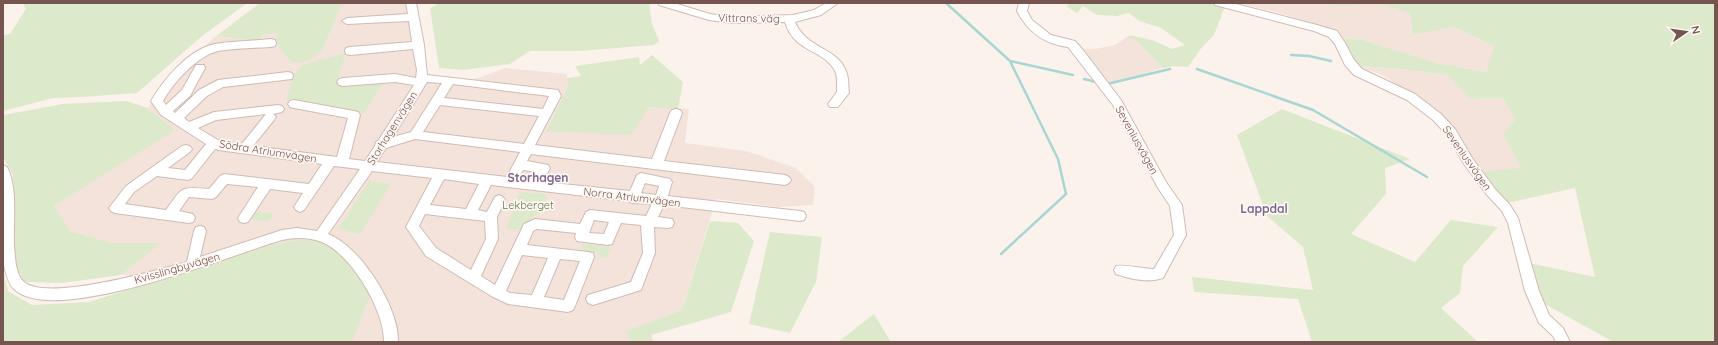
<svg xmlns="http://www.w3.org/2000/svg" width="1718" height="345" font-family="Quicksand,sans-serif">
	<rect width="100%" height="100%" fill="#fcf2ec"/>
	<!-- residential -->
	<path fill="#f3e3db" d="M342,3H407L418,80L467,82L505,68L567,74L568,86L546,130L649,107L689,109L685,143L746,151L796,168L815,187L813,205L779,207L716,199L682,310L627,331L631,342H352L371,294L237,255L170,277L121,275L160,243H112L71,231L54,206L174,130L148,108L160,86L216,36L259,41L262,34L278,33L323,49Z
		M1238,3L1380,4L1410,13L1413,35L1454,27L1494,46L1488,72L1436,63L1363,40L1340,38L1326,27L1279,13Z
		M1127,37L1138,42L1163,68L1107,84L1078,49H1095L1115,45Z
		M1358,66L1402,69L1447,75L1470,99L1503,98L1515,119L1503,134L1522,169L1480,172L1453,128L1416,97L1384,76Z"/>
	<!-- green -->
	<path fill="#dde9cb" d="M23,3H247L201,37L137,93L81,97L53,98L3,111V35L10,34L26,9Z
		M260,3H342L323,49L308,61L292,63L276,43L278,33L262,35L259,41L216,36Z
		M440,3H649L652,24L659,41L654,45L579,51H530L510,64L463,70L439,68L430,8Z
		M1071,3H1213L1225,6L1214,35L1202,47L1188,67L1174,66L1163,68L1138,42L1127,37L1130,35L1155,41L1172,49L1185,45L1161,28L1139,21L1129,13L1117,16L1097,15L1083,6L1077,13L1066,6Z
		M1333,3H1715V342H1611L1610,340L1543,303L1529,263L1595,277L1575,188L1507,203L1480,172L1521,168L1503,134L1515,119L1503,98L1470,99L1447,75L1402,69L1358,66L1340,38L1363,40L1436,63L1487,72L1494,46L1454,27L1413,35L1410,13L1380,4L1335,5Z
		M346,53L338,79L384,81L364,113L286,104L292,78L302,65Z
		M652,55L683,82L678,109L649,107L631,135L546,131L568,86L567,78L581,76L575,66L639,57L640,65Z
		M126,101L148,108L175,130L54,206L71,231L112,243H161L121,275L62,283L24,282L17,268L9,220L13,175L3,157V115L63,104Z
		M1282,109L1410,159L1385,168L1386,194L1351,234L1415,262L1451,220L1498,227L1463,266L1460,293L1441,308L1478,342H1312L1298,299L1194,292L1192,277L1313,290L1303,247L1267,216L1237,135Z
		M369,181L391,184L360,234L338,229Z
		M520,192L547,194L540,213L532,217L525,230L506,229Z
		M256,212L274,213L269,221L251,220Z
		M710,221L738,223L754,241L731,312L651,335L654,342H631L626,331L682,310Z
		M770,232L822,237L816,282L790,333L749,324Z
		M324,239L346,254L371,294L352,342H3V271L8,291L32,305L89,302L237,255L288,241Z
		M583,244L611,247L607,258H601L597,252H585L582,248Z
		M874,314L891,342H838Z"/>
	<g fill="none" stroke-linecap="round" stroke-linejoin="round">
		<!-- stream -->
		<path stroke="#a8d6d3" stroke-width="2.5" d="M946,3L1010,61L1058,159L1066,194L1001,254
			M1291,55L1309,56L1331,61
			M1010,61L1073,75
			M1197,69L1313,110L1427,177
			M1084,79L1096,82
			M1107,84L1170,69"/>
		<defs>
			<path id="minor" d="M406,3H416L424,45L427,75L558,90L561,96L535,145L652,159L670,113L672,110L676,109L680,110L682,113L664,161L785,175L789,177L791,180L789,183L785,185L531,154L527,161L548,165L550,168L543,182L630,191L637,175L641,173L670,179L672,182L668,196L800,211L804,212L806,216L804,220L800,221L664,205L658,217L672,219L674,223L672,227L668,228L654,227L655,253L641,290L593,305L588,303L586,299L588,295L631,282L643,253L641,225L621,223L612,244L608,245L577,241L575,237L576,233L537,229L533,231L527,245L588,252L593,253L594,257L575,306L573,310L568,312L508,304L493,297L426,256L406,227L432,178L372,171L328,234C361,247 399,307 398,342H384C385,311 351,254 322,242C309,237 295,237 282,240C234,254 53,328 14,289C7,283 5,269 3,261V165L7,167C18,187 13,223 14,246C15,255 15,273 23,281C44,303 158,270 187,262L194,231L196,227L200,226L204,227L206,231L200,257L282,230L297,228L317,231L360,169L334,166L304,210L300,212L296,210L294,207L303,193L270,189L248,222L244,223L240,222L238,218L258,187L227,184L216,197L212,199L189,197L179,211L193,214L195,218L193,222L189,223L115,213L111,211L109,208L126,186L182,146L186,145L190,146L192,149L190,152L168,168L185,170L206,144L161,115L151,101C164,79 189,49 215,44C233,41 253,41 271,39L275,40L276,43L275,46L271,47C254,48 235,48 218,51C197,56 173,83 163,101L166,105L182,90L196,65H204L205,68L190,96L173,111L175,113L199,90L218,80L288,72L292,73L293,76L292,79L223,87L207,96L184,118L189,122L214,112L278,105L282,106L284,109L282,112L273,114L276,117L274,120L253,146L337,157L348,118L294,108L290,107L288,104L290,101L294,100L354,111L358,112L360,115L349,159L365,161L375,146L376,142L378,141L414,85L395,82L343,86L339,85L337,82L339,79L343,78L395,74L416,78L417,70L413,49L350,55L346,54L345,51L346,48L350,47L412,42L409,21L347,24L342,21L347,18L408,14ZM427,82L442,83L411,132L393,137ZM453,84L549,96L543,109L444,98ZM440,105L539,116L524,144L423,132ZM266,114L241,145L221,142L198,128L216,120ZM415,139L520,152L507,177L377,162L386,148ZM215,149L218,150L322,164L309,184L224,174L220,176L209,189C179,187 184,186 166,210L125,204L134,192L157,176L188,180L192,178ZM523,170L536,172L532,180L518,179ZM444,179L479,184L466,209L430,205ZM645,183L659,186L656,195L641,193ZM491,185L628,201L633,203L652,204L646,216L590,210L586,212L580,224L535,219L524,224L495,285L481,276L498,239L497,217L505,200L503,197L499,195L495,197L487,212L478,210ZM425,214L485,221L486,239L471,270L436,248L419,226ZM594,220L609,222L604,234L589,233ZM522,255L548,258L532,295L510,293L506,291ZM560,259L580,261L564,300L544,297Z
				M658,3H674L710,14L732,17L793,15L814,10L826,3H838L821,15L795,22C806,49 837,47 846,71C849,78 848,86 849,93L838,107H830L828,104L837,92C837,86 838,77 835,71C824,49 794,53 785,22L732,23L709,20L659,5Z
				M1019,3H1029L1027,11L1032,20L1051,35L1075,41L1083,50L1121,100L1166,182L1182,205L1186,235L1163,278C1149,283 1130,279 1116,274L1114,270L1116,266C1123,264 1144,269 1154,269L1174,235L1170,206L1158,188L1113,105L1068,47C1044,44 1028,32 1017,11Z
				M1214,3H1232L1317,25L1337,31L1345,43L1354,60L1362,69L1415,94L1441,114L1455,129L1472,158L1495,189L1510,205L1518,218L1539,291L1549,315L1563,328L1570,342H1556L1553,336L1539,323L1525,291L1508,223L1502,211L1487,195L1464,164L1447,135L1433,120L1407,100L1354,75L1345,65L1335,44L1329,37L1314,31L1215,5Z"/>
		</defs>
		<!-- minor casing -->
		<use href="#minor" stroke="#d0bbb4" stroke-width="2"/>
		<!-- minor -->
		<use href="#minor" fill="#fff" fill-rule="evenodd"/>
	</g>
	<g text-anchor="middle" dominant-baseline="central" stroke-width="3.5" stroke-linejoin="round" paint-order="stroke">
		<!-- street labels -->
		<g font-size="11" fill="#765550" stroke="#fef7f3">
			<text transform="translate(749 18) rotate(1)">Vittrans väg</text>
			<text transform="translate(392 128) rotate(-58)">Storhagenvägen</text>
			<text transform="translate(1137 140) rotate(61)">Seveniusvägen</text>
			<text transform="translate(268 151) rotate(9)">Södra Atriumvägen</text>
			<text transform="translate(1467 158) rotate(55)">Seveniusvägen</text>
			<text transform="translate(632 197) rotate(7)">Norra Atriumvägen</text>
			<text transform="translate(177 268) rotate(-16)">Kvisslingbyvägen</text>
		</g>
		<!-- park labels -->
		<g font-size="11" fill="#627a48" stroke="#fef7f3">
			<text x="528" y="205">Lekberget</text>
		</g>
		<!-- neighbourhood labels -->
		<g font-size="12" font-weight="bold" fill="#7a6891" stroke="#fef7f3">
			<text x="538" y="177">Storhagen</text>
			<text x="1264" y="208">Lappdal</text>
		</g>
	</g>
	<!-- border -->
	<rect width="1718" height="345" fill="none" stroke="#765550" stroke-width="8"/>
	<!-- north arrow -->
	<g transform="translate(1686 32) rotate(77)" stroke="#fef7f3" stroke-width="3" paint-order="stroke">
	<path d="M0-3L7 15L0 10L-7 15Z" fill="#765550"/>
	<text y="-6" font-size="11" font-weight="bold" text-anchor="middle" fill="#765550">N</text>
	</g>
</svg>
